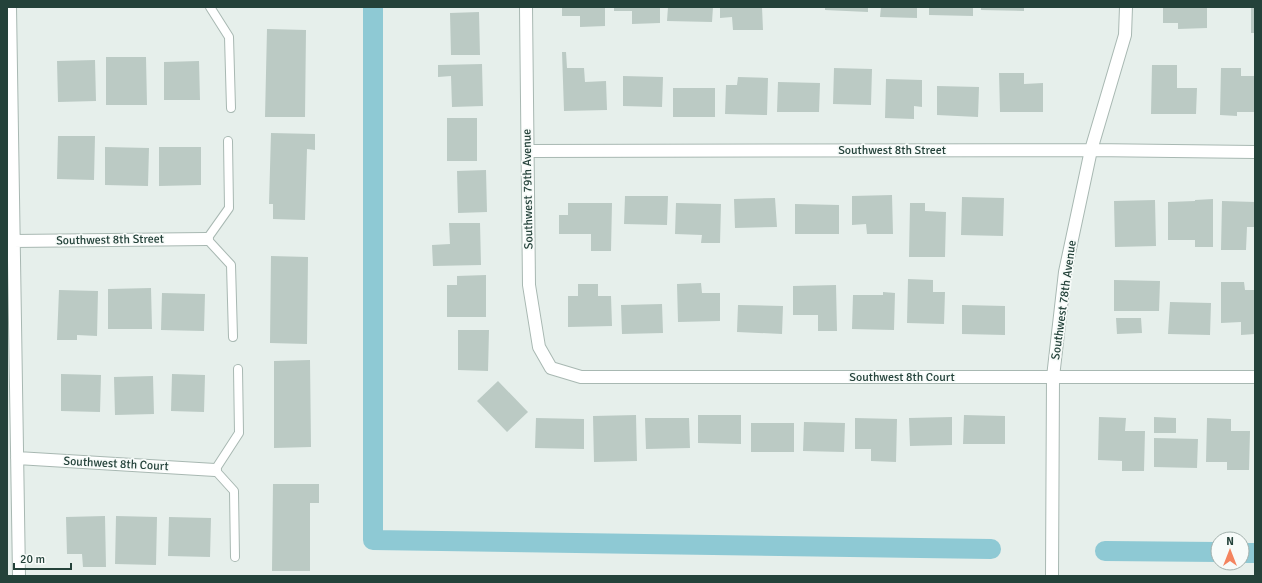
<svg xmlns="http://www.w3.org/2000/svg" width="1262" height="583" font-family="Signika,sans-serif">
	<rect width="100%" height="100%" fill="#e6efeb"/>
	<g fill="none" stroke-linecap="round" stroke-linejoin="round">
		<!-- canal -->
		<path stroke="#8ec9d4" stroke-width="20" d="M373,7V540L991,549
			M1105,551L1218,552
			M1242,553H1255"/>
	</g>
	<!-- building -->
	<path fill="#bbcac4" d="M562,7H605V26L580,27V16H562Z
		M614,7H660V23L632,24V11H614Z
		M668,7H713L712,22L667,21Z
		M720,7H762L763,30H733L732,17L720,18Z
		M825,7H868V12L825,10Z
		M881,7H917V18L880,17Z
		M929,7H973V16L929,15Z
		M981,7H1024V11L981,10Z
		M1163,7H1207V28L1178,29V23H1163Z
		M1251,7H1255V33H1251Z
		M479,12L480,55H451L450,13Z
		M267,29L306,30L305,117H265Z
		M562,52H566L567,68H584L585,82L606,81L607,110L564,111Z
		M106,57H146L147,105H106Z
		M95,60L96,101L58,102L57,61Z
		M199,61L200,100H164V62Z
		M482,64L483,106L452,107L451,76L438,77V65Z
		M1152,65H1177V88H1197L1196,114H1151Z
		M834,68L872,69L871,105L833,104Z
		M1221,68H1241V76H1255V112H1237V116L1220,115Z
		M999,73H1024V84L1043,83V112H1000Z
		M623,76L663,77L662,107L623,106Z
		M738,77L768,78L767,115L725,114L726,85H737Z
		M886,79L922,80V107L914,106V119L885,118Z
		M778,82L820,83L819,112H777Z
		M937,86L979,87L978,117L937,115Z
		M673,88H715V117H673Z
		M447,118H477V161H447Z
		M271,133L315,134V150L307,149L305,220L273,219V204H269Z
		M58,136H95L94,180L57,179Z
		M105,147L149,148L148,186L105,185Z
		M159,147H201V185L159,186Z
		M486,170L487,212L458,213L457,171Z
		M892,195L893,234H867L866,224L852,225V196Z
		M625,196H668L667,225L624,224Z
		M962,197L1004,198L1003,236L961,235Z
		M775,198L777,227L735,228L734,199Z
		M1213,199V247H1195V240H1168V202L1195,201V200Z
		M1155,200L1156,246L1115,247L1114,201Z
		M1222,201L1255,202V227H1247L1246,250H1221Z
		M568,203H612L611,251H591V234H559V215H568Z
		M676,203L721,204L720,243H701L702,235L675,234Z
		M910,203H925V211L946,212L945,257H909Z
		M795,204L839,205V234H795Z
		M449,223H480L481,265L433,266L432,245L450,244Z
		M271,256L308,257L307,344L270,343Z
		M486,275V317H447V285H457V276Z
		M908,279L933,280V292H945L944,324L907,323Z
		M1114,280L1160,281L1159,311H1114Z
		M1221,282H1244L1245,290H1255V334L1241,335V322L1221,323Z
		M701,283L702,293H720V321L678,322L677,284Z
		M578,284H598V296H611L612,326L568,327V296H578Z
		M836,285L837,331H818V315H793V286Z
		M151,288L152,329H108V289Z
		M59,290L98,291L97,336L77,335V340H57Z
		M883,292L895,293L894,330L852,329L853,295H883Z
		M162,293L205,294L204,331L161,330Z
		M1170,302L1211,303L1210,335L1168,334Z
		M662,304L663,333L622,334L621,305Z
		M738,305L783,306L782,334L737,332Z
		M962,305L1005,306V335L962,334Z
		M1116,318H1141L1142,333L1117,334Z
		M458,330H489L488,371L458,370Z
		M310,360L311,447L274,448V361Z
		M61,374L101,375L100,412L61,411Z
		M172,374L205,375L204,412L171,411Z
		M153,376L154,414L115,415L114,377Z
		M498,381L528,412L507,432L477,401Z
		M636,415L637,461L594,462L593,416Z
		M698,415H741V444L698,443Z
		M964,415L1005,416V444H963Z
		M952,417V445L910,446L909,418Z
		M1099,417L1126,418L1125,431H1145L1144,471H1122V461L1098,460Z
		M1154,417L1176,418V433H1154Z
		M536,418L584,419V449L535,448Z
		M645,418H689L690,448L646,449Z
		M855,418L897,419L896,462L871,461V449H855Z
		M1207,418L1231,419V431H1250L1249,470H1227V462H1206Z
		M804,422L845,423L844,452L803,451Z
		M751,423H794V452H751Z
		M1154,438L1198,439L1197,468L1154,467Z
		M273,484H319V503H310V571H272Z
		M105,516L106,567H83L82,554H67L66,517Z
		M116,516L157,517L156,565L115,564Z
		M169,517L211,518L210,557L168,556Z"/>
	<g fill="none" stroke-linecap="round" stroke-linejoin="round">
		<defs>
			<path id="service" d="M210,7L229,37L231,108
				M228,141L229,208L207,239L231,265L233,337
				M235,557L234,491L215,470L239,433L238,369"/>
			<path id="minor" d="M10,7L19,576
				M526,7L529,285L539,347L551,368L581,377H1255
				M528,151L1091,150L1255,152
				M13,241L207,239
				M17,458L215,470
				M1052,576L1053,377L1065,272L1091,150L1125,35L1126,7"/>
		</defs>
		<!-- service casing -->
		<use href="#service" stroke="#a8b8b2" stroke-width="10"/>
		<!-- minor casing -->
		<use href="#minor" stroke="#a8b8b2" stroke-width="14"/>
		<!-- service -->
		<use href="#service" stroke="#fff" stroke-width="8"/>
		<!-- minor -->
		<use href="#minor" stroke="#fff" stroke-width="12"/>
	</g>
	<g text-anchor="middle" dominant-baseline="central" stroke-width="3.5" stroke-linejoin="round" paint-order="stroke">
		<!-- street labels -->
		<g font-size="12" fill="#24423a" stroke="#f7fbf9">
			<text x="892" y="150">Southwest 8th Street</text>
			<text transform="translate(528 189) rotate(-91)">Southwest 79th Avenue</text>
			<text transform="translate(110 240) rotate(-1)">Southwest 8th Street</text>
			<text transform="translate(1064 300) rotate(-82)">Southwest 78th Avenue</text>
			<text x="902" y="377">Southwest 8th Court</text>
			<text transform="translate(116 464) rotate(3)">Southwest 8th Court</text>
		</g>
	</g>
	<!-- border -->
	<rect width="1262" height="583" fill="none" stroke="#24423a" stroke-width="16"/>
	<!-- north arrow -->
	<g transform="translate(1230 551)"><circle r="19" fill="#f7fbf9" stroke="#a3b1ad"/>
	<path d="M0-3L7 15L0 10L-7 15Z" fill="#f4845f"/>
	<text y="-6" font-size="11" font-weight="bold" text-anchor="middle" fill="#24423a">N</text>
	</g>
	<!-- scale -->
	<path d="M14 563v6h57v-6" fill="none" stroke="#24423a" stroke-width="2"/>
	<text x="20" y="563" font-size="12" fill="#24423a" stroke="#f7fbf9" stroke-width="3" paint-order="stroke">20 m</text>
</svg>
